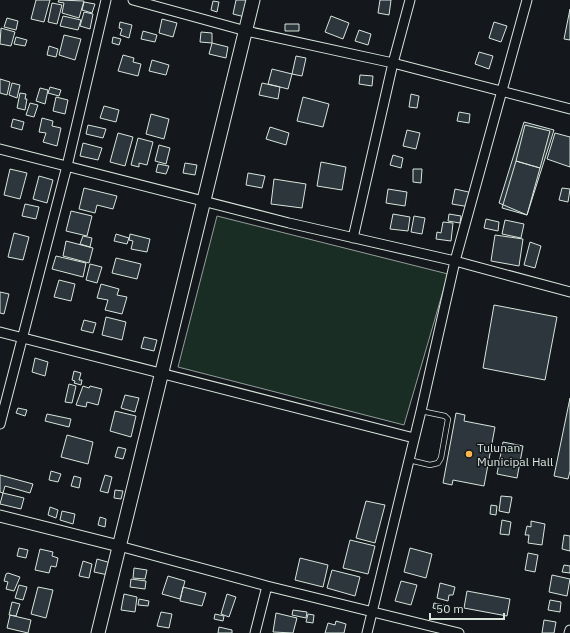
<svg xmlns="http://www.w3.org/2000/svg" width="570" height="633" font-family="'IBM Plex Sans',sans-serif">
	<rect width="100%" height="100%" fill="#14181c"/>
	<!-- green -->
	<path fill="#1a2d24" stroke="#939e99" d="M217,216L448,274L404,425L178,367Z"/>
	<!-- building -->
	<path fill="#2c363c" stroke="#d8e6dc" d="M36,0H50L44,22L31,19Z
		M59,0L84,1L79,18L62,13L64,3L58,2Z
		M236,0H249L245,17L233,14Z
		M380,0H391L389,15L378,13Z
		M213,1L219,2L217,12L211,10Z
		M84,2L95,4L92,13L82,10Z
		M52,3L62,5L57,24L48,22Z
		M570,9V40L564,39Z
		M84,12L93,14L90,29L80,26Z
		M63,16L81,20L78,30L60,26Z
		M331,16L349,23L343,39L325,32Z
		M7,18L18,21L16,30L4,27Z
		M162,19L177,23L173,37L159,33Z
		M120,22L132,25L129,38L120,35L122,29L119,28Z
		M494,22L507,26L501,42L489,38Z
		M285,24H299V31H285Z
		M1,28L15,32L11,46L0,44Z
		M359,30L371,34L368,45L355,41Z
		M143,31L157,35L155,42L141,39Z
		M201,32L212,33V43L200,42Z
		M64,35L81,39L75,60L59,55Z
		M16,37L27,40L25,46L14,44Z
		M113,37L121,39L119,45L112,43Z
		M212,43L228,47L226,58L209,54Z
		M49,46L58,49L56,57L47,55Z
		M479,52L493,56L489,69L475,64Z
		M123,55L134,58L133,62L141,64L138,76L118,71Z
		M296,56L306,58L302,76L292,74Z
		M152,60L169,65L166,75L149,71Z
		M272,69L292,74L288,89L268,84Z
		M360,75L373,76L372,86L359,84Z
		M0,79L10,82L7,95L0,93Z
		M12,83L20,85L17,98L9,95Z
		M262,83L280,87L278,99L259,95Z
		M50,87L61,90L59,96L48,93Z
		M40,88L48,90L45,104L36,101Z
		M20,93L26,94L25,99H27L25,110L17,108Z
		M411,94L419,96L417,108L409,107Z
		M56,97L68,100L65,114L53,111Z
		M303,97L329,104L323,127L297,121Z
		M30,103L38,105L34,117L26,115Z
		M104,106L119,110L116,122L100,118Z
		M459,112L470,114L469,123L457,121Z
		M151,114L169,119L164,139L146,134Z
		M42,118L53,121L52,126L61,128L57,146L43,142L46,133L39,132Z
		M13,119L24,122L22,130L11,127Z
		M524,122L554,130L527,215L499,203Z
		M88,125L106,129L103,138L86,134Z
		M525,125L550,131L540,168L516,161Z
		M270,127L289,133L286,145L266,139Z
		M407,130L420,133L416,149L403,146Z
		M118,133L133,137L125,166L110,162Z
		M555,133L570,137V167L547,159Z
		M138,138L153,142L147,165L139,163V167L131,165Z
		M83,143L102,148L98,160L80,156Z
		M159,145L170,148L166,164L155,161Z
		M393,155L403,158L401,168L390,165Z
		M516,161L540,168L527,215L502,208Z
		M321,162L346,167L342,190L317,186Z
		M185,163L197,165L195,175L183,173Z
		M158,164L169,166L166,174L156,172Z
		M10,169L27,173L20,199L4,195Z
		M413,169H422L421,183L413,182Z
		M248,173L265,176L262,188L246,185Z
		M39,176L53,180L47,203L33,199Z
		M274,179L306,184L302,208L271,204Z
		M84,188L117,196L113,209L97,205L95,213L79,209Z
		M562,188L570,189L568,202L559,200Z
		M388,189L407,192L405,206L386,203Z
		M455,189L473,193L470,207L452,204Z
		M25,204L39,207L36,219L22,216Z
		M71,211L92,216L87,236L66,231Z
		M393,214L410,217L408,231L390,229Z
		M449,214L461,216L460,223L448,221Z
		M414,216L425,218L422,234L411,232Z
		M486,219L499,222L498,231L484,228Z
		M505,220L524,224L521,238L502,234Z
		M443,222L453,223L451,241L436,239L437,232L441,233Z
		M14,233L29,237L23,260L8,257Z
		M116,234L129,238L127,244L114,241Z
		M130,234L150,239L147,252L131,249L133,241L129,240Z
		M495,235L523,239L519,266L491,261Z
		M83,236L92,238L90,247L80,244Z
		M66,241L93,248L89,263L63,256Z
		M530,242L541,246L535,268L524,265Z
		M56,256L86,263L83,277L52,269Z
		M116,258L141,264L137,279L112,273Z
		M90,264L102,267L97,283L86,280Z
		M59,280L75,284L71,301L54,297Z
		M101,284L119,289L117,295L127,297L122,314L105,310L108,300L97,298Z
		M0,292L9,294L4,314L0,313Z
		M494,305L557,317L545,380L483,368Z
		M106,317L126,322L122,340L102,335Z
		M84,320L96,323L93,333L81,330Z
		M144,337L157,340L154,351L141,348Z
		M35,358L48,362L45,376L32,372Z
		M74,371L81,373L79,380H82L81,385L74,383L75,381L72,380Z
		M69,384L76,386L72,403L65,402Z
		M83,386L89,388L90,386L102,389L98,405L87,402L86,407L76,405Z
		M125,395L139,398L135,412L121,408Z
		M570,398V471L568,479L554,476Z
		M18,408L27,410L25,416L16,413Z
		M115,411L136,416L131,437L110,431Z
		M456,413L465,415L464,421L495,427L484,486L453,480L452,485L443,483Z
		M47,414L71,419L69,427L45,421Z
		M67,435L93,442L88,464L61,457Z
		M503,442L523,446L517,478L497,474Z
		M118,447L126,449L123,459L115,457Z
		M51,471L61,474L58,482L49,480Z
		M0,475L33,484L30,493L5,486L3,493L0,492Z
		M105,475L112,477L108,493L100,491Z
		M74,476L81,478L79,488L71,486Z
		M115,490L123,491L121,499L114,498Z
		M3,493L24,498L21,509L0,504Z
		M501,496L512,497L509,513L499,511Z
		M366,501L385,505L375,543L356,538Z
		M491,505L497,506L496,515L490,514Z
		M50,507L58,510L56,518L48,515Z
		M62,511L75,514L73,524L60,520Z
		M100,517L106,519L105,527L98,525Z
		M502,520L511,522L509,535L500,534Z
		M531,521L545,524L542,545L528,543L529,535H525L527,526L531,527Z
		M564,535L570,536V551L562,549Z
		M350,540L375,546L368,574L343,568Z
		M19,548L28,550L26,558L17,556Z
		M410,548L432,554L426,578L404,572Z
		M40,549L53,552L52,556L58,558L56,567L51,566L49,573L35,570Z
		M528,553L538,555L535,572L525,570Z
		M300,558L328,565L323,587L295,580Z
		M97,559L111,563L108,575L94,572Z
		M83,561L92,564L89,578L79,576Z
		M564,565L570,566V573L562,572Z
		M134,568L147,570L145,579L133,578Z
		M332,570L360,577L355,596L327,588Z
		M8,573L20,577L14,591L6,589L8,582L4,581L6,574Z
		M552,575L570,579L567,596L549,592Z
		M168,576L185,581L180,599L162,594Z
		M131,579L146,581L145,589L130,587Z
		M401,581L417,585L411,605L395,601Z
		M440,583L455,587L453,595H449L448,601L437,598Z
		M19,585L27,587L23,600L15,598Z
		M38,587L53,590L46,618L31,614Z
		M183,587L206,593L202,606L180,601Z
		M467,591L510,599L507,616L464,608Z
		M124,594L137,597L135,612L121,610Z
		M227,594L236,597L229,617L221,614Z
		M139,599L149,601L148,606L138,605Z
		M550,600L561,602L560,612L548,610Z
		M12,602L20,604L16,616L9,615Z
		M434,603L444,605L443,611L433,608Z
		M293,610L307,612L306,618L292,615Z
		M161,612L172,614L169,628L157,626Z
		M276,613L297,618L293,633L273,632Z
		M215,614L224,616L223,621L214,619Z
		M308,614L314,615L313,623L306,622Z
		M10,615L31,620L28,633L7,628Z
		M544,620L556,622L554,633H542Z
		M336,621L346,624L344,633H325L328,623L335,625Z
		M219,627L232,630V633H218Z"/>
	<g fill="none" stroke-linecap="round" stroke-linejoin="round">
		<defs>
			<path id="service" d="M409,460L430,465L438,463L441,458L448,419L445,416L421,411"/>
			<path id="minor" d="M133,0L246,31L393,63L570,109
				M0,149L289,223L455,261L570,292
				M353,238L393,63L410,0
				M0,332L414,438
				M0,424L67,166L106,0
				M119,546L267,586L459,633
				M255,633L267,586
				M367,633L421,411L455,261L527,0
				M569,633L570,630"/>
			<path id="tertiary" d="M0,516L119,546"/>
			<path id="secondary" d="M98,633L253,0"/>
		</defs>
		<!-- service casing -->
		<use href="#service" stroke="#d8e6dc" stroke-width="6"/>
		<!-- minor casing -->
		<use href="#minor" stroke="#d8e6dc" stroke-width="11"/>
		<!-- tertiary casing -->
		<use href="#tertiary" stroke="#d8e6dc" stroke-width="13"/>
		<!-- secondary casing -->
		<use href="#secondary" stroke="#d8e6dc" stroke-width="15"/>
		<!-- service -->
		<use href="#service" stroke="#14181c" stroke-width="4.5"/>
		<!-- minor -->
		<use href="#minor" stroke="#14181c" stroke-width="9"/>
		<!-- tertiary -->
		<use href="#tertiary" stroke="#14181c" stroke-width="11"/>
		<!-- secondary -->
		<use href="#secondary" stroke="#14181c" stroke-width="13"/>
	</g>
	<!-- markers -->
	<circle fill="#ffb74d" stroke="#14181c" stroke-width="1.5" cx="469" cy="454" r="4"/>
	<g text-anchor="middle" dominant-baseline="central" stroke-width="3" stroke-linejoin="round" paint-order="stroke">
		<!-- poi labels -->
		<g font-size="12" fill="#d8e6dc" stroke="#14181c" text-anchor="start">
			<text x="477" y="447">Tulunan<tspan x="477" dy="14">Municipal Hall</tspan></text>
		</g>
	</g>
	<!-- scale -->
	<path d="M430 613v6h74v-6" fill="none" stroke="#d8e6dc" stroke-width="2"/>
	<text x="436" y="613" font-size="12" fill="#d8e6dc" stroke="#14181c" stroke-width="3" paint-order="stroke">50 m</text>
</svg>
